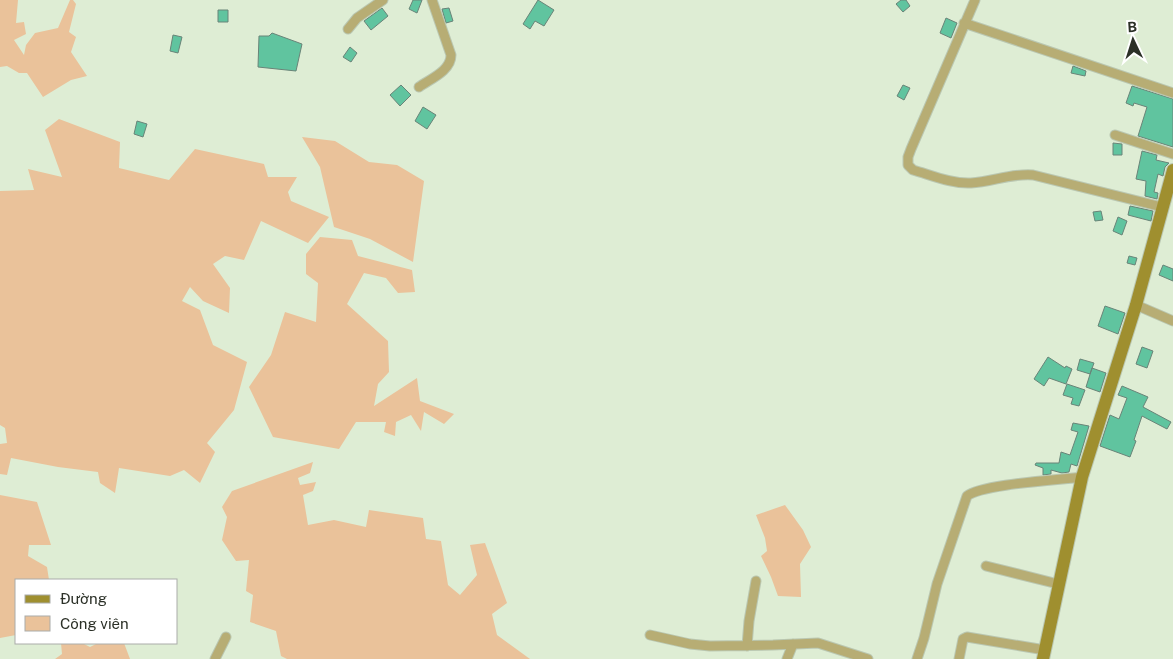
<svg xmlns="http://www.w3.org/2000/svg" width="1173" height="659" font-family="'Public Sans',sans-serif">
	<rect width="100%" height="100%" fill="#deedd4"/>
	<!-- green -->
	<path fill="#eac29a" d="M0,0H18L16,23L24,22L26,34L14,40L24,55L26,45L35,33L58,28L70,0H73L76,4L69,32L76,37L71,52L87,76L71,80L43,97L27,73H19L7,66L0,67Z
		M59,119L120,142L119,168L169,180L195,149L264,164L268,177H297L288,192L291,201L329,217L308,243L261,221L244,260L225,256L213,264L230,288L229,313L203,301L190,287L182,301L200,310L213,345L247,362L234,410L207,443L215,452L200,483L184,470L170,476L119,468L115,493L100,483L98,472L58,467L11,458L7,475L0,474V444L7,443L5,428L0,425V191L34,190L28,169L62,177L45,130Z
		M302,137L335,141L369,162L397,165L424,181L413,262L370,239L334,227L320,167Z
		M320,237L352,240L358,256L412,270L415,292L398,293L386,278L364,273L347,304L388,341L389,372L378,384L374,406L417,378L420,401L454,414L444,424L424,412L421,431L411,415L396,422L395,436L384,432L386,422H356L339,449L273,437L249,387L271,355L285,312L316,322L318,283L306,274V254Z
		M313,462L310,473L298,478L300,485L316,482L313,491L303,495L308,525L334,520L366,527L369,510L423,518L426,539L441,541L448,585L460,595L477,575L470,545L485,543L507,603L492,614L497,635L530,659H287L281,656L276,631L250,622L253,595L246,591L249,560L236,561L222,540L227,517L222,507L232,491Z
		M0,495L37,502L51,545H29L28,556L47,567L49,580H16V635L0,638Z
		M785,505L803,530L811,547L800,564L801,597L778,596L771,577L761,556L767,551L765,538L756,515Z
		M61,643H82L90,647L98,643H124L130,659H55L62,654Z"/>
	<!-- building -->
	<path fill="#60c49f" stroke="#698478" d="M413,0H422L417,13L409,9Z
		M538,0L554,10L544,26L535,21L530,29L523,24Z
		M901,0H906L910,6L903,12L896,4Z
		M382,8L388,16L371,30L364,21Z
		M449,8L453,21L446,23L442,9Z
		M218,10H228V22H218Z
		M946,18L957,23L951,38L940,33Z
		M272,33L302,44L296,71L258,67L259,36H269Z
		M173,35L182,37L178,53L170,51Z
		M350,47L357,53L351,62L343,57Z
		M1073,66L1086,71L1085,76L1071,73Z
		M401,85L411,95L400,106L390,95Z
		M903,85L910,88L904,100L897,96Z
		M1132,86L1173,99V147L1138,136L1147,107L1134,103L1133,106L1126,103Z
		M423,107L436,115L427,129L415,121Z
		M137,121L147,124L143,137L134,134Z
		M1113,143L1122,144V155H1113Z
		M1142,151L1157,155L1156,160L1169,163L1165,167L1163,176L1158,174L1154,192L1158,193L1157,199L1145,196L1146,181L1136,179Z
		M1130,206L1153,211L1151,221L1128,215Z
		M1101,211L1103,220L1095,221L1093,212Z
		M1118,217L1127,221L1122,235L1113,231Z
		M1129,256L1137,258L1135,265L1127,263Z
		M1163,265L1173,269V281L1159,275Z
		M1105,306L1125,313L1118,334L1098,326Z
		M1142,347L1153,351L1147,368L1136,364Z
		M1048,357L1065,368L1066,366L1072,369L1066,384L1049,378L1044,386L1034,379Z
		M1080,359L1094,363L1090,374L1077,370Z
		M1092,368L1106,373L1100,392L1086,387Z
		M1067,384L1085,390L1079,406L1071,404L1073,398L1063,395Z
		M1122,386L1148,397L1143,407L1171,422L1167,429L1142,416L1134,440L1136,441L1130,457L1100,446L1110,415L1119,419L1127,398L1118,395Z
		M1073,423L1089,426L1077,466L1071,464L1069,472L1062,473L1051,470V474L1043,475V468L1035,465L1036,463H1059L1061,452L1070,455L1078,432L1071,430Z"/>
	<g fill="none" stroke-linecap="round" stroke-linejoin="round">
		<defs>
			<path id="street" d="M975,0L911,149L908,157V165L913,170C931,175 952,184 971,183C992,182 1011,173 1033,175L1162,207
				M964,23L1173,93
				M348,29L357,18L383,0
				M419,87C430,79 451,71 451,55L432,0
				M1115,135L1173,154
				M1136,305L1173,321
				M986,566L1058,584
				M650,635L690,644L710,646L773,645L818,643L868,659
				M747,646L749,621L756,581
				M215,659L226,637
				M787,659L793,644
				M917,659L924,638L937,584L967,496C982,484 1059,480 1082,477
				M959,659L963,639L967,637L1045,650"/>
			<path id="secondary" d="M1043,659L1082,477L1136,305L1173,170"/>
		</defs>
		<!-- street casing -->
		<use href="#street" stroke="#bac7b1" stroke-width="11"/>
		<!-- secondary casing -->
		<use href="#secondary" stroke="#bac7b1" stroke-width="14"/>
		<!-- street -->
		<use href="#street" stroke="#b7ad74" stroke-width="9"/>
		<!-- secondary -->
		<use href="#secondary" stroke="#9f8f2f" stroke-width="12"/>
	</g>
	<!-- legend -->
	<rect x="15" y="579" width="162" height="65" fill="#ffffff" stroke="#aaaca9"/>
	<rect x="25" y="595" width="25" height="8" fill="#9f8f2f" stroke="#aaaca9"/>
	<text x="60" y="604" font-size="15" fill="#2b3027">Đường</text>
	<rect x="25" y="616" width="25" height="15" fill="#eac29a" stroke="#aaaca9"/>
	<text x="60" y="629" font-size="15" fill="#2b3027">Công viên</text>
	<!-- north arrow -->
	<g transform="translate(1133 40) rotate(356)" stroke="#ffffff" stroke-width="4" paint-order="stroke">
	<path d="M0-4L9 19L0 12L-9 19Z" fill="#2b3027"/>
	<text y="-8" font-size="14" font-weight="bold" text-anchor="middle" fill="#2b3027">B</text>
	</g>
</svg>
